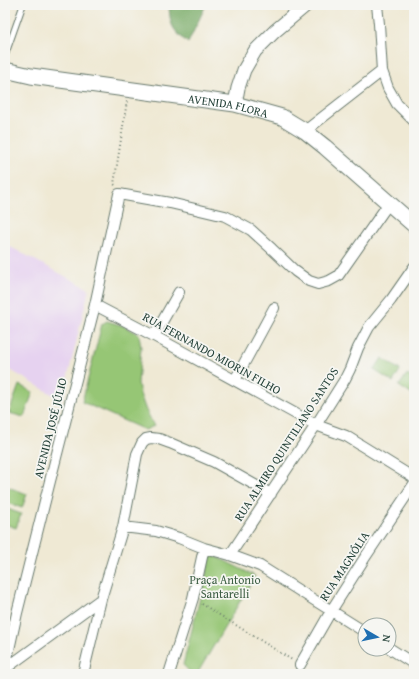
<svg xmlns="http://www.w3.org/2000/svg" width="419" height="679" font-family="'Gentium Book Plus',serif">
	<rect width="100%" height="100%" fill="#f6f6f2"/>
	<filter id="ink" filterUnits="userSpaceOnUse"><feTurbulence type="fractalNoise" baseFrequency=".025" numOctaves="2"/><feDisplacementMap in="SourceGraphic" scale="8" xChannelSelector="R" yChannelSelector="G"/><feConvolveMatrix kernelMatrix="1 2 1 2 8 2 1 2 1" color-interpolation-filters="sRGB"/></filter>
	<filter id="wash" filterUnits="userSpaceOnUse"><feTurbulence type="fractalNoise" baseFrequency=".012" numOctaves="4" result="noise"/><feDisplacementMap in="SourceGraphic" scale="16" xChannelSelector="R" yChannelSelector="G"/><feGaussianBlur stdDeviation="0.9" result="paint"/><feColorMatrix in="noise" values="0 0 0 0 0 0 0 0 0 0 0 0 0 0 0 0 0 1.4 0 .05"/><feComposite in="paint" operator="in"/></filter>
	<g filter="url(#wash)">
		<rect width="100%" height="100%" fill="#efe9d4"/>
		<!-- built -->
		<path fill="#e6d2f0" d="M5,244L89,289L62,400L5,367Z"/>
		<!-- green -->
		<path fill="#96c675" stroke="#5a8254" d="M107,321L124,326L139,334L141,348L138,383L140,394L145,408L154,426L145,430L82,402L102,324Z
			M382,358L400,370L393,382L374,370Z
			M407,374L414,379V396L399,386Z
			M19,385L33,392L24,417L9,413Z
			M5,486L27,494L22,508L5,502Z
			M5,508L21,514L16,528L5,524Z
			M211,554L255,576L197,674H192L183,665Z"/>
		<!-- forest -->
		<path fill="#78ab66" stroke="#4c744d" d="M169,5H206L188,43C172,29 170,26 169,5Z"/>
	</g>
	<g filter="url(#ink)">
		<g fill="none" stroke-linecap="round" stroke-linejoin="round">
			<defs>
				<path id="service" d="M5,56L23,5"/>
				<path id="minor" d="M377,5L379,24L382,71L388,88L397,104L414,121
					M305,131L382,71
					M95,305L154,336L316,425L346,436L414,478
					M154,336L179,292
					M235,380L274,308
					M123,527L156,531L179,538L204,548L230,555L260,566L365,632
					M230,555L316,425L345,379L350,369L358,348L369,327L391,300L414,267
					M389,648L414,664
					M300,665L331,611L364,559L414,484
					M5,668L17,613L49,485L95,305L119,194L170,203L225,216L251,230L272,249L295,271L309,281L318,284L329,281L338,276L389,203
					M5,669L101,599
					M83,674L101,599L123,527L137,454L142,443L146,439L151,438L159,439L170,443L214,462L271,494
					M169,674L193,598L204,548"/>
				<path id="tertiary" d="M235,104L238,88L244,70L255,51L275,31L306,5"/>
				<g id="secondary">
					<path id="s1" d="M5,70L31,76L235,104L282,117L305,131L325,147L414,225"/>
				</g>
			</defs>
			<!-- service casing -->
			<use href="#service" stroke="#68796c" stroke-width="7"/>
			<!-- minor casing -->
			<use href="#minor" stroke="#68796c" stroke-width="12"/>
			<!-- tertiary casing -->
			<use href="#tertiary" stroke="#68796c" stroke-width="15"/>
			<!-- secondary casing -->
			<use href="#secondary" stroke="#68796c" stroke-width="17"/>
			<!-- path -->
			<path stroke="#68796c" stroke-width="2" stroke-dasharray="1 3" stroke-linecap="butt" d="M115,185L114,184L127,101
				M202,604L292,660"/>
			<!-- service -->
			<use href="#service" stroke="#fff" stroke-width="5"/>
			<!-- minor -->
			<use href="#minor" stroke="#fff" stroke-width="10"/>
			<!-- tertiary -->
			<use href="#tertiary" stroke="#fff" stroke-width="13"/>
			<!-- secondary -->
			<use href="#secondary" stroke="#fff" stroke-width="15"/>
		</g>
	</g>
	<g text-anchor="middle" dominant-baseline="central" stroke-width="3.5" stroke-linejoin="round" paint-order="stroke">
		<!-- street labels -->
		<g font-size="12" fill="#1f3d34" stroke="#f6f6f2">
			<text stroke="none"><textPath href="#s1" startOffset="226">AVENIDA FLORA</textPath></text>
			<text transform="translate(212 353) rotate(29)">RUA FERNANDO MIORIN FILHO</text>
			<text transform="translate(50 428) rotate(-76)">AVENIDA JOSÉ JÚLIO</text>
			<text transform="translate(286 444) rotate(-57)">RUA ALMIRO QUINTILIANO SANTOS</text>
			<text transform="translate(344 566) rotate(-57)">RUA MAGNÓLIA</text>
		</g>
		<!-- park labels -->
		<g font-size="12" fill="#3d5f44" stroke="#f6f6f2">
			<text x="225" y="579">Praça Antonio<tspan x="225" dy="14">Santarelli</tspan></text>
		</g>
	</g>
	<!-- margin -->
	<rect width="419" height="679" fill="none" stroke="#f6f6f2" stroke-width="20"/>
	<!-- north arrow -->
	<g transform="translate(377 637) rotate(99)"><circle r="19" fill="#f6f6f2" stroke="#a0aca6"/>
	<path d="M0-3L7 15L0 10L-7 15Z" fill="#1f6fb2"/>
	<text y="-6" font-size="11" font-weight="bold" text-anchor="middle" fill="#1f3d34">N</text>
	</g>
</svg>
